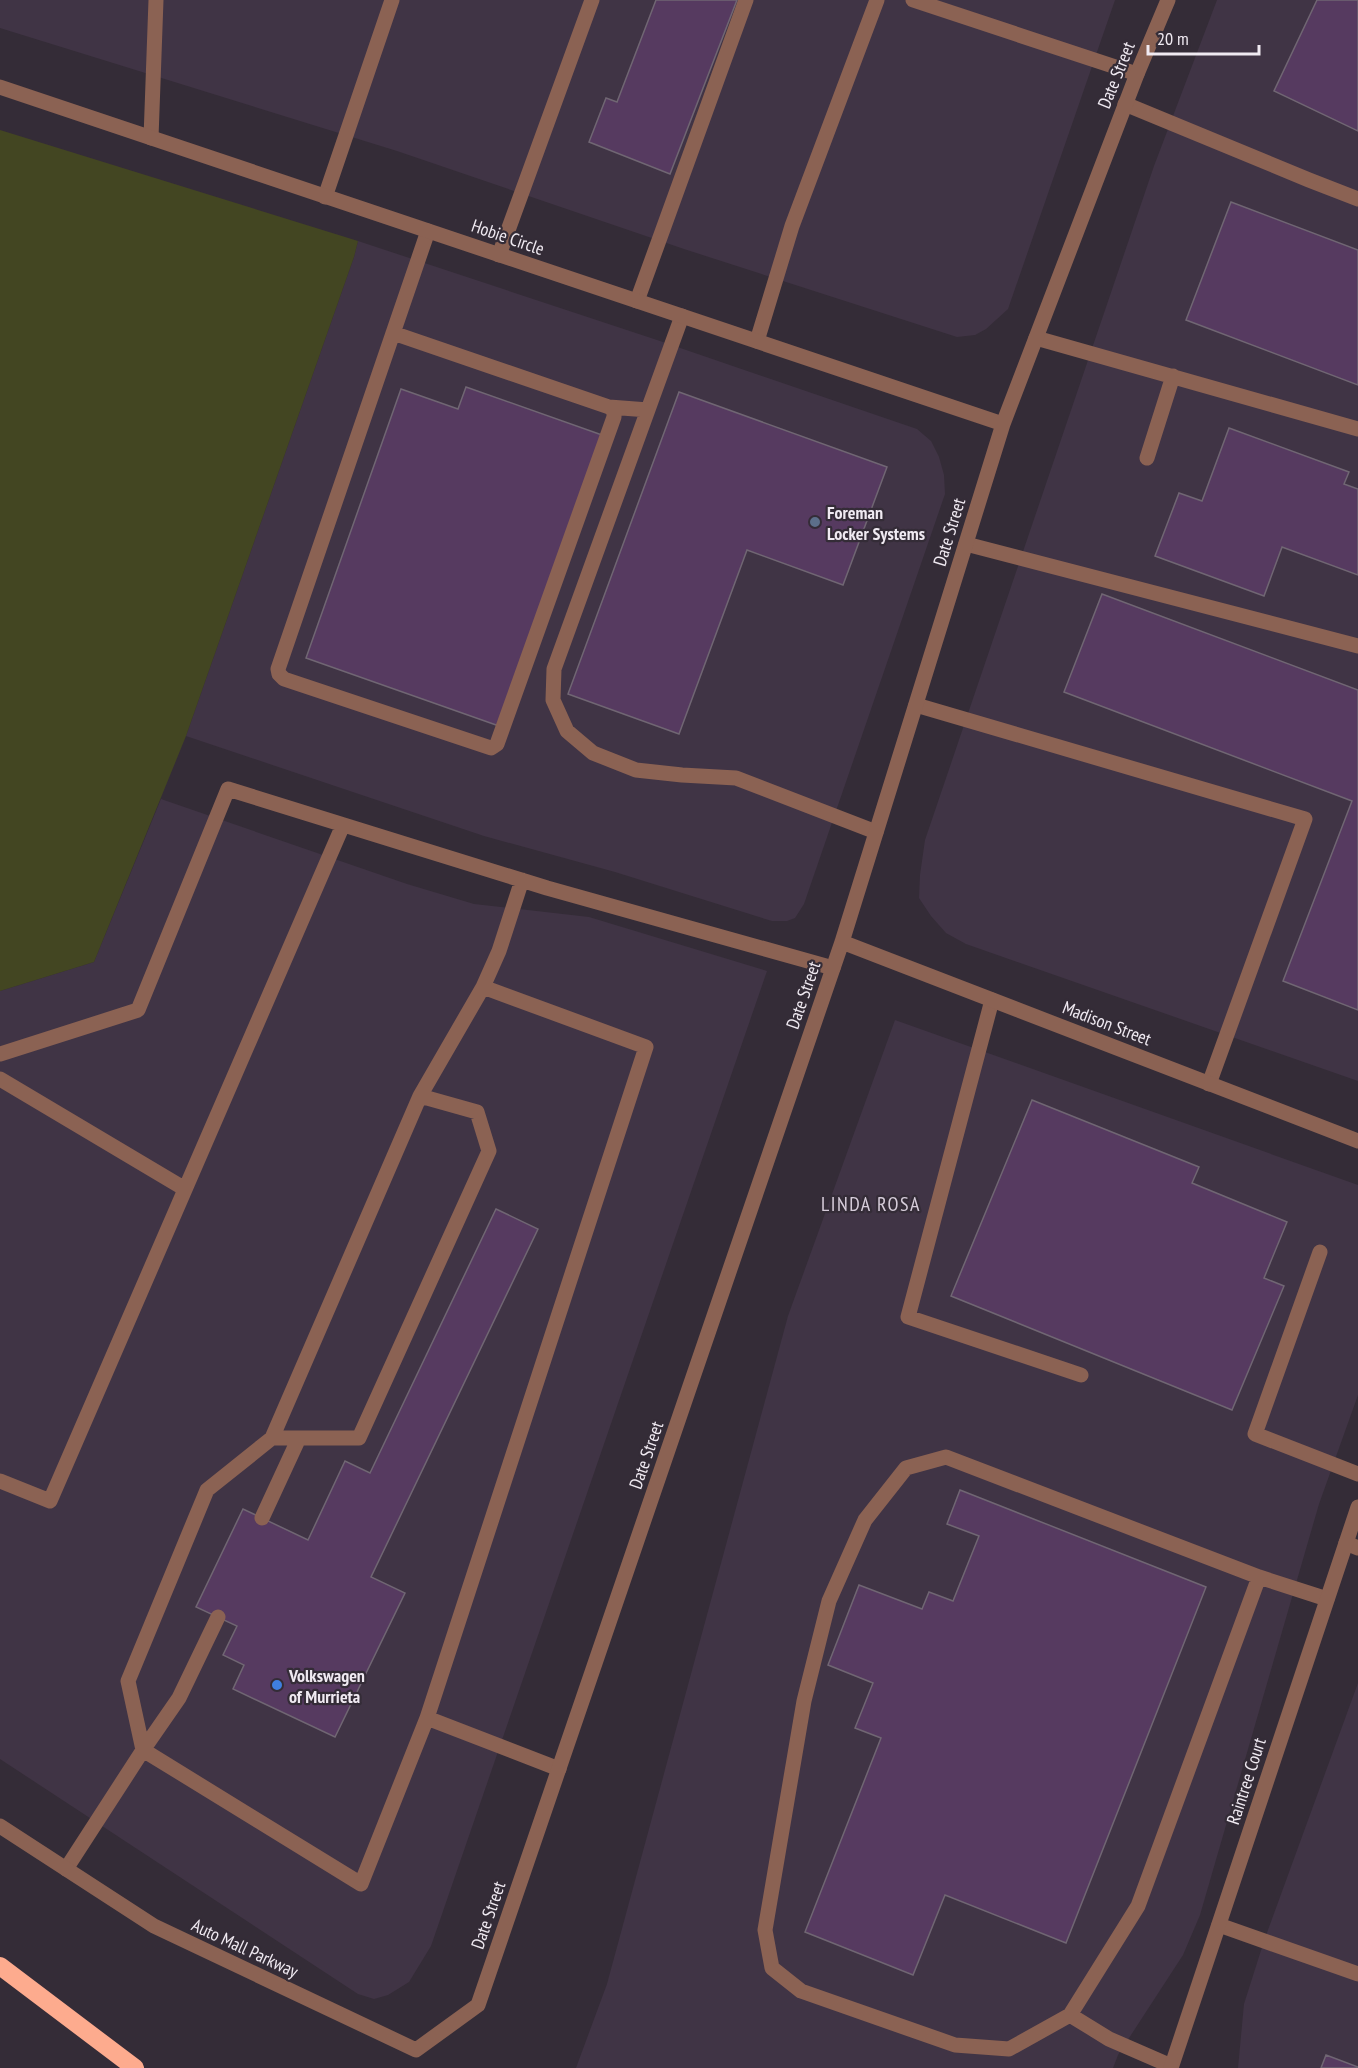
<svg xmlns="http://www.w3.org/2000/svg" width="1358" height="2068" font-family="'PT Sans Narrow',sans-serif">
	<rect width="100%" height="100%" fill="#342c37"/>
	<!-- built -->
	<path fill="#403445" d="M0,0H1115L1008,309L986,329L975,335L957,337L684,249L397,151L0,28Z
		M1217,0H1358V1081L966,944L946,933L931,916L919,898L920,875L925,840L1154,166Z
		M358,241L657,340L917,429L931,441L939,457L944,475L945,494L804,904L795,918L787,921H772L615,872L484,836L186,736L354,257Z
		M161,799L407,884L474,904L589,917L767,971L431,1946L409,1982L388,1995L374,1999L358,1994L0,1759V991L94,962Z
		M895,1020L1358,1185V1395L1319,1504L1200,1915L1183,1955L1118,2055L1113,2068H576L607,1984L788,1316Z
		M1358,1683V2068H1238L1244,2004L1264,1941Z"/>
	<!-- green -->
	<path fill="#434622" d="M0,130L358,241L354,257L186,736L94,962L0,991Z"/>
	<!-- building -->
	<path fill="#563a60" stroke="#706673" stroke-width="1.5" d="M656,0H737L670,174L589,142L606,98L617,102Z
		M1317,0H1358V131L1274,91Z
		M1231,202L1358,250V385L1186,320Z
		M466,387L602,435L499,726L306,658L401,389L458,409Z
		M679,392L887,467L843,585L747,550L679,734L568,694Z
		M1229,428L1349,472L1344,484L1358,489V575L1282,547L1264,596L1155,556L1179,493L1202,501Z
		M1102,594L1358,690V1010L1283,981L1352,801L1064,692Z
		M1032,1100L1199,1167L1192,1183L1287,1222L1264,1278L1284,1286L1232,1410L951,1296Z
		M496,1209L538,1229L371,1577L405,1593L335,1737L233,1689L244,1665L223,1655L237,1626L196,1607L243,1509L308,1540L345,1461L370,1473Z
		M960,1490L1206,1587L1066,1943L945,1895L913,1975L805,1932L881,1738L855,1728L873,1683L828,1665L859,1585L922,1609L929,1592L953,1601L979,1536L947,1524Z
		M1326,2055L1358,2067V2068H1321Z"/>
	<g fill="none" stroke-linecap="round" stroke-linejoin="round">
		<!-- lane -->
		<path stroke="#8b6253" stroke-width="15" d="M913,0L1137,74
			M1125,104L1309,180L1358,199
			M151,138L156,0
			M325,197L392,0
			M499,255L592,0
			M637,301L746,0
			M682,316L554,669L553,700L567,731L593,753L636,770L682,775L736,778L876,832
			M393,333L609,407L614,410V417L497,744L491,748L284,679L279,674L278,669L428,231
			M1036,338L1358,429
			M757,341L792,226L877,0
			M609,407L648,410
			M1147,458L1173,376
			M966,544L1358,646
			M916,705L1305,819L1209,1084
			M992,1000L908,1317L1081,1375
			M0,1054L138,1010L228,789L547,888L833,968
			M0,1079L185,1189
			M1320,1252L1255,1434L1358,1474
			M272,1438H359L489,1151L477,1112L420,1096
			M0,1481L50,1501L343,825
			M262,1518L299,1438
			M1346,1543L1358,1548
			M427,1718L646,1047L483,987
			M143,1750L128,1681L207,1490L272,1438L420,1096L483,987L499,951L522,880
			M143,1750L179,1698L218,1617
			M66,1869L143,1750L361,1884L427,1718L559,1769
			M1219,1925L1358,1974
			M1070,2015L1009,2049L955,2045L801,1991L772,1968L765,1930L804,1701L829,1601L865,1520L906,1468L946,1457L1259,1577
			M1171,2066L1109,2039L1070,2015L1138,1906L1259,1577L1327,1599"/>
		<!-- street -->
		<path stroke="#8b6253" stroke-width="15" d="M0,87L1003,424
			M842,942L1358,1141
			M0,1826L154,1926L416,2050L478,2005L842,942L1003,424L1137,74L1168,0
			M1171,2068L1358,1507"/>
		<!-- highway -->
		<path stroke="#fdab8e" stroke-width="18" d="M0,1966L135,2068"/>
	</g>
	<!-- markers -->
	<circle fill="#5c6f8a" stroke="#342c37" stroke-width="2" cx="815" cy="522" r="6"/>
	<circle fill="#3f7fe0" stroke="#342c37" stroke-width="2" cx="277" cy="1685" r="6"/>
	<g text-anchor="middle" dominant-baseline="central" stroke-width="4.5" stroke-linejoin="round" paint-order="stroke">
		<!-- street labels -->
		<g font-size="18" fill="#f0eaf2" stroke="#342c37">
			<text transform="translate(1116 75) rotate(-68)">Date Street</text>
			<text transform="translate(508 237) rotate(19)">Hobie Circle</text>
			<text transform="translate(949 532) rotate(-73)">Date Street</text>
			<text transform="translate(803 995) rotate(-71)">Date Street</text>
			<text transform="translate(1107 1023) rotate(21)">Madison Street</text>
			<text transform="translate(646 1455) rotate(-71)">Date Street</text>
			<text transform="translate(1246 1781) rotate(-72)">Raintree Court</text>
			<text transform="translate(488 1915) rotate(-71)">Date Street</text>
			<text transform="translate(245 1948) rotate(25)">Auto Mall Parkway</text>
		</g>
		<!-- poi labels -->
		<g font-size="18" font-weight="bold" fill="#f0eaf2" stroke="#342c37" text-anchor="start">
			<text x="827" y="512">Foreman<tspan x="827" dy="21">Locker Systems</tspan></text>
			<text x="289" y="1675">Volkswagen<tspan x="289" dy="21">of Murrieta</tspan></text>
		</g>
		<!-- neighbourhood labels -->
		<g font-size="20" letter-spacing="1.5" fill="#d6ccda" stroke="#342c37">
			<text x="871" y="1204">LINDA ROSA</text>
		</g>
	</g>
	<!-- scale -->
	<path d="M1148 45v9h111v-9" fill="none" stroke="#f0eaf2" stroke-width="3"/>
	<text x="1157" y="45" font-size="18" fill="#f0eaf2" stroke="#342c37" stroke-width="4.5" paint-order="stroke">20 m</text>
</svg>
